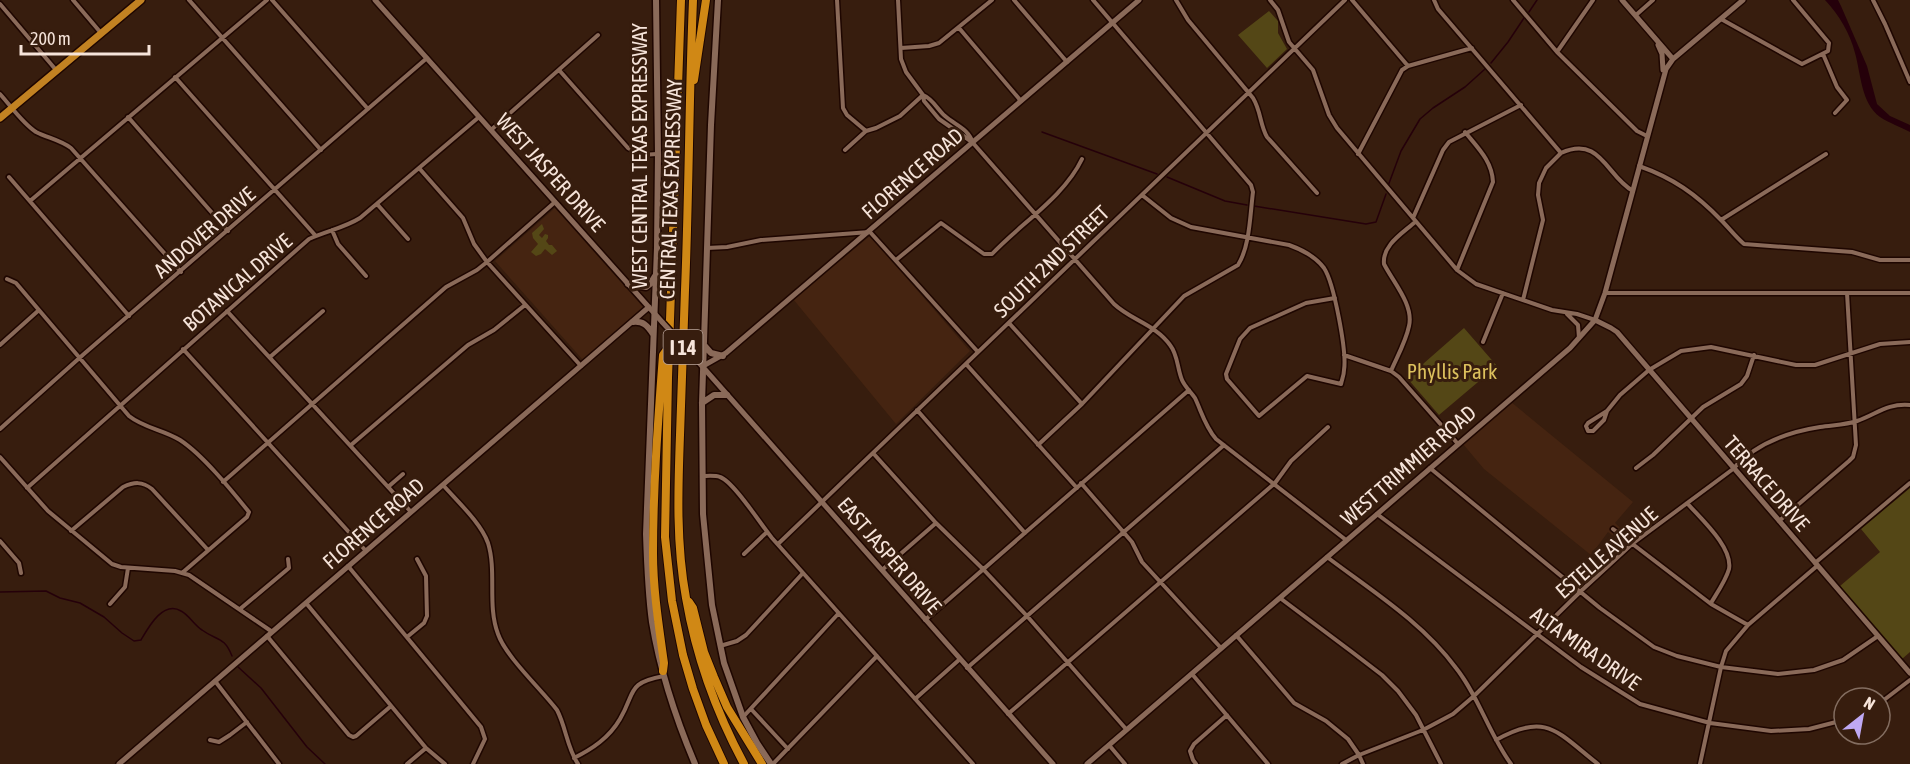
<svg xmlns="http://www.w3.org/2000/svg" width="1910" height="764" font-family="'Asap Condensed',sans-serif">
	<rect width="100%" height="100%" fill="#371d0e"/>
	<!-- built -->
	<path fill="#452411" d="M555,208L643,307L583,360L495,261Z
		M870,236L970,351L896,424L793,299Z
		M1511,402L1633,502L1615,523L1629,536L1623,543L1608,532L1591,555L1484,469L1463,444Z"/>
	<!-- green -->
	<path fill="#544716" d="M1269,11L1278,21V33L1287,49L1267,68L1238,35Z
		M542,224L544,229L539,235L542,238L545,234L548,235V238L546,241L549,245H552L557,251L552,255L545,249L541,254L536,256L531,252L538,244L533,238L532,233Z
		M1464,328L1497,366L1439,415L1407,378Z
		M1910,488V652L1902,659L1840,586L1880,552L1861,529Z"/>
	<!-- water -->
	<path fill="#25000a" d="M1825,0H1838L1841,6L1867,66L1877,104L1890,116L1910,125V132C1901,127 1889,123 1880,117C1861,103 1861,74 1855,53C1850,33 1839,15 1825,0Z"/>
	<g fill="none" stroke-linecap="round" stroke-linejoin="round">
		<!-- stream -->
		<path stroke="#25000a" stroke-width="1.5" d="M1529,12L1537,0
			M1491,63L1508,42L1524,18
			M1042,132L1157,174
			M1167,177L1225,201L1247,205
			M1388,186L1401,151L1420,119L1433,108L1465,87L1485,69
			M1254,206L1366,224L1376,222L1386,194
			M0,592L46,591L60,598L80,603L104,617L122,633L134,641L141,640C148,628 163,600 181,611C189,615 194,625 202,630C217,641 224,636 232,656
			M237,666L261,688L307,747L325,764"/>
		<defs>
			<path id="minor" d="M73,0L101,33
				M189,0L321,150
				M272,0L368,109
				M837,0L843,108L847,115L866,131
				M898,0L901,59L906,72L923,95L924,101L939,119L972,142
				M1014,0L1067,62
				M1176,0L1188,20L1253,98C1261,111 1260,125 1267,137L1317,193
				M1270,0L1278,10L1289,42L1313,70L1329,115L1337,128L1457,270L1476,284L1552,310L1577,314L1595,320
				M1352,0L1408,66
				M1434,0L1438,9L1561,153C1601,135 1606,176 1633,191
				M1513,0L1557,52L1637,131L1647,136
				M1873,0L1885,24L1910,82
				M0,4L56,70
				M1636,15L1653,0
				M1721,19L1802,64L1828,51L1829,43L1793,0
				M959,28L1021,101
				M901,48L929,46L939,43L992,0
				M1557,52L1593,0
				M1823,54L1837,87L1847,100L1835,113
				M559,70L628,148L641,155L657,154
				M175,77L315,235
				M0,94C11,106 22,123 36,132C48,138 60,140 71,148L181,272
				M923,95C933,99 937,109 945,116C955,125 968,128 973,143L1114,304C1131,320 1156,325 1170,345C1178,355 1177,368 1182,380C1185,387 1191,392 1195,398C1202,413 1205,426 1216,439L1346,540
				M128,117L228,231
				M491,130L598,35
				M845,150L866,131L876,128L900,116L923,95
				M1358,154L1402,70L1408,66L1472,48
				M1639,166C1673,178 1696,194 1721,220C1729,228 1735,236 1744,244L1852,252L1880,260H1910
				M419,168L463,218L474,244L487,262L581,366
				M9,177L129,316
				M1142,195L1171,218L1191,227L1289,245C1303,250 1315,256 1324,268C1334,283 1347,352 1344,370C1344,375 1342,379 1341,384L1307,376L1259,416L1227,379L1226,374L1240,339L1250,328L1306,303L1335,298
				M30,201L267,0
				M377,204L408,239
				M1413,218L1443,150L1449,142L1521,105
				M1721,220L1826,154
				M332,230L338,244L366,276
				M707,248L727,247L761,240L870,232L978,352
				M896,260L941,223L984,254H992C1020,224 1064,197 1082,159
				M1457,270L1493,182C1492,161 1478,148 1465,132
				M7,279L16,283L129,416C144,428 164,430 180,440C203,455 232,491 249,512L247,517L182,573
				M1605,293H1910
				M1523,300L1543,220L1538,195L1539,183L1546,168L1561,153
				M227,311L411,512
				M1567,314L1578,325L1579,338
				M1009,323L1082,404
				M1483,342L1503,293
				M0,345L39,310
				M183,349L366,551
				M1344,355L1391,371L1399,377L1458,444
				M270,357L323,311
				M966,364L1077,488
				M1391,371C1397,357 1406,341 1409,326C1414,305 1393,282 1384,264C1382,245 1403,233 1415,222
				M917,410L1025,533
				M1607,411L1604,420L1593,431H1588L1586,426L1588,423L1607,411L1620,395L1649,370L1681,351L1711,347L1796,365H1815L1880,344L1910,342
				M0,429L85,353L427,58
				M351,445L468,345L494,330L525,305
				M1038,445L1082,404L1184,296L1238,265C1250,246 1250,215 1253,192L1251,185L1093,0
				M873,453L936,523L983,569L1027,616L1126,729
				M0,457L48,511L112,564L121,567L175,571L189,575L271,631
				M1430,468L1600,608L1654,647L1677,656L1721,667L1778,674L1814,670L1843,660L1878,636
				M1636,468L1653,455L1703,407L1741,384L1747,376L1754,355
				M702,476C707,476 715,475 720,477C733,481 762,526 772,538L973,764
				M223,482L446,287L477,270L487,262L555,202
				M1081,483L1132,542L1142,562L1221,648
				M443,485C457,501 481,523 488,543C497,572 487,605 498,634C506,657 541,689 557,710C566,727 567,748 578,764
				M388,487L403,474
				M27,488L309,239C326,231 344,228 360,218L479,117
				M1687,503C1700,518 1733,547 1729,569C1726,580 1717,593 1711,603
				M1377,514L1581,667L1640,704L1710,723L1771,731L1809,729L1844,720
				M1779,521L1849,461L1853,457L1856,445L1847,293
				M1613,529L1711,604L1748,625
				M71,531L123,487C134,482 142,481 152,489L208,550
				M0,541L19,563L21,573
				M778,544L1345,0
				M744,554L767,532
				M1327,557C1372,591 1422,622 1456,668C1479,697 1489,734 1511,764
				M1815,563L1910,483
				M348,566L481,727L485,739L473,764
				M882,570L936,523
				M1280,598L1352,652L1382,675L1398,691L1416,715L1441,764
				M306,603L426,748L445,764
				M110,604L125,587L128,568
				M240,609L289,568L288,559
				M925,620L1189,390
				M1236,635L1294,703L1326,721L1348,739L1359,755L1363,764
				M267,636L349,735L353,737L356,736L391,706
				M407,637L424,623L427,616L426,576L417,559
				M720,646L737,641L746,635L803,573
				M967,668L1224,445
				M1192,674L1268,764
				M215,681L279,764
				M915,699L960,659
				M1880,703L1910,680
				M751,709L788,749
				M1008,714L1275,483L1291,461L1328,427
				M744,716L838,614
				M210,740L219,742L230,735L247,722
				M1496,740C1547,711 1558,733 1598,764
				M1109,745L1125,764
				M574,758C592,749 609,738 620,719C636,692 626,683 664,676
				M407,764L426,748
				M773,764L877,656
				M1196,764L1193,760L1190,751L1194,744L1227,715
				M1342,764L1359,755L1423,730L1453,714L1474,696L1581,591L1632,544L1733,469C1755,444 1788,432 1820,427C1832,425 1846,425 1857,421C1877,414 1887,403 1910,405
				M1700,764L1721,667L1726,651L1748,625L1817,566"/>
			<path id="tertiary" d="M375,0L663,323
				M1622,0L1673,59
				M1658,45L1662,54L1663,70
				M1595,320L1611,328L1617,332L1910,673
				M694,357L1053,764
				M703,366L726,353L1139,0
				M119,764L649,307
				M1087,764L1570,348L1595,320L1605,293L1666,69L1673,59L1743,0"/>
			<path id="secondary" d="M656,0L658,154L657,248L646,534C647,564 648,593 652,622C660,671 676,719 695,764
				M718,0L711,125L702,403L703,514L712,605L724,663L743,717L757,743L771,764
				M628,284L646,287L650,284L655,276
				M633,322C643,321 647,325 653,334
				M704,345L711,353L723,356
				M702,403L714,395H727"/>
			<path id="trunk" d="M0,118L141,0"/>
			<path id="motorway" d="M681,0L668,378L665,537L672,601L683,655L693,689L706,725L724,764
				M693,0C689,97 689,193 685,290C683,338 682,387 680,435C678,489 676,544 686,598C696,656 716,712 744,764
				M694,80L706,0
				M689,602L693,608L704,652L714,677L727,707L762,764
				M663,671L664,663C659,627 653,590 653,553C653,487 658,421 663,355L668,348"/>
		</defs>
		<!-- minor casing -->
		<use href="#minor" stroke="#1e0600" stroke-width="7"/>
		<!-- tertiary casing -->
		<use href="#tertiary" stroke="#1e0600" stroke-width="8"/>
		<!-- secondary casing -->
		<use href="#secondary" stroke="#1e0600" stroke-width="9"/>
		<!-- trunk casing -->
		<use href="#trunk" stroke="#1e0600" stroke-width="10"/>
		<!-- motorway casing -->
		<use href="#motorway" stroke="#1e0600" stroke-width="10"/>
		<!-- minor -->
		<use href="#minor" stroke="#8a6a59" stroke-width="4"/>
		<!-- tertiary -->
		<use href="#tertiary" stroke="#8a6a59" stroke-width="5"/>
		<!-- secondary -->
		<use href="#secondary" stroke="#8a6a59" stroke-width="6"/>
		<!-- trunk -->
		<use href="#trunk" stroke="#c28222" stroke-width="7"/>
		<!-- motorway -->
		<use href="#motorway" stroke="#d08815" stroke-width="8"/>
		<defs>
			<path id="tertiary-bridge" d="M663,323L694,357"/>
		</defs>
		<!-- tertiary-bridge casing -->
		<use href="#tertiary-bridge" stroke="#1e0600" stroke-width="8" stroke-linecap="butt"/>
		<!-- tertiary-bridge -->
		<use href="#tertiary-bridge" stroke="#8a6a59" stroke-width="5"/>
	</g>
	<g text-anchor="middle" dominant-baseline="central" stroke-width="6" stroke-linejoin="round" paint-order="stroke">
		<!-- shield labels -->
		<rect fill="#371d0e" stroke="#bda89d" stroke-width="1.5" x="663.5" y="330" width="39" height="34" rx="4.5"/>
		<g font-size="20" font-weight="bold" fill="#f6e4da">
			<text x="683" y="347">I 14</text>
		</g>
		<!-- street labels -->
		<g font-size="21" fill="#f6e4da" stroke="#371d0e">
			<text transform="translate(639 156) rotate(-90)">WEST CENTRAL TEXAS EXPRESSWAY</text>
			<text transform="translate(551 172) rotate(48)">WEST JASPER DRIVE</text>
			<text transform="translate(912 173) rotate(-41)">FLORENCE ROAD</text>
			<text transform="translate(670 189) rotate(-88)">CENTRAL TEXAS EXPRESSWAY</text>
			<text transform="translate(204 232) rotate(-41)">ANDOVER DRIVE</text>
			<text transform="translate(1051 261) rotate(-44)">SOUTH 2ND STREET</text>
			<text transform="translate(237 282) rotate(-41)">BOTANICAL DRIVE</text>
			<text transform="translate(1408 465) rotate(-41)">WEST TRIMMIER ROAD</text>
			<text transform="translate(1767 483) rotate(49)">TERRACE DRIVE</text>
			<text transform="translate(373 523) rotate(-41)">FLORENCE ROAD</text>
			<text transform="translate(1606 552) rotate(-41)">ESTELLE AVENUE</text>
			<text transform="translate(890 555) rotate(49)">EAST JASPER DRIVE</text>
			<text transform="translate(1586 648) rotate(35)">ALTA MIRA DRIVE</text>
		</g>
		<!-- park labels -->
		<g font-size="21" fill="#dcc05d" stroke="#371d0e">
			<text x="1452" y="371">Phyllis Park</text>
		</g>
	</g>
	<!-- north arrow -->
	<g transform="translate(1862 716) rotate(31)"><circle r="28" fill="#371d0e" stroke="#836d60" stroke-width="1.5"/>
	<path d="M0-4.5L10 22L0 15L-10 22Z" fill="#bfa9f4"/>
	<text y="-9" font-size="16" font-weight="bold" text-anchor="middle" fill="#f6e4da">N</text>
	</g>
	<!-- scale -->
	<path d="M21 45v9h128v-9" fill="none" stroke="#f6e4da" stroke-width="3"/>
	<text x="30" y="45" font-size="18" fill="#f6e4da" stroke="#371d0e" stroke-width="4.5" paint-order="stroke">200 m</text>
</svg>
